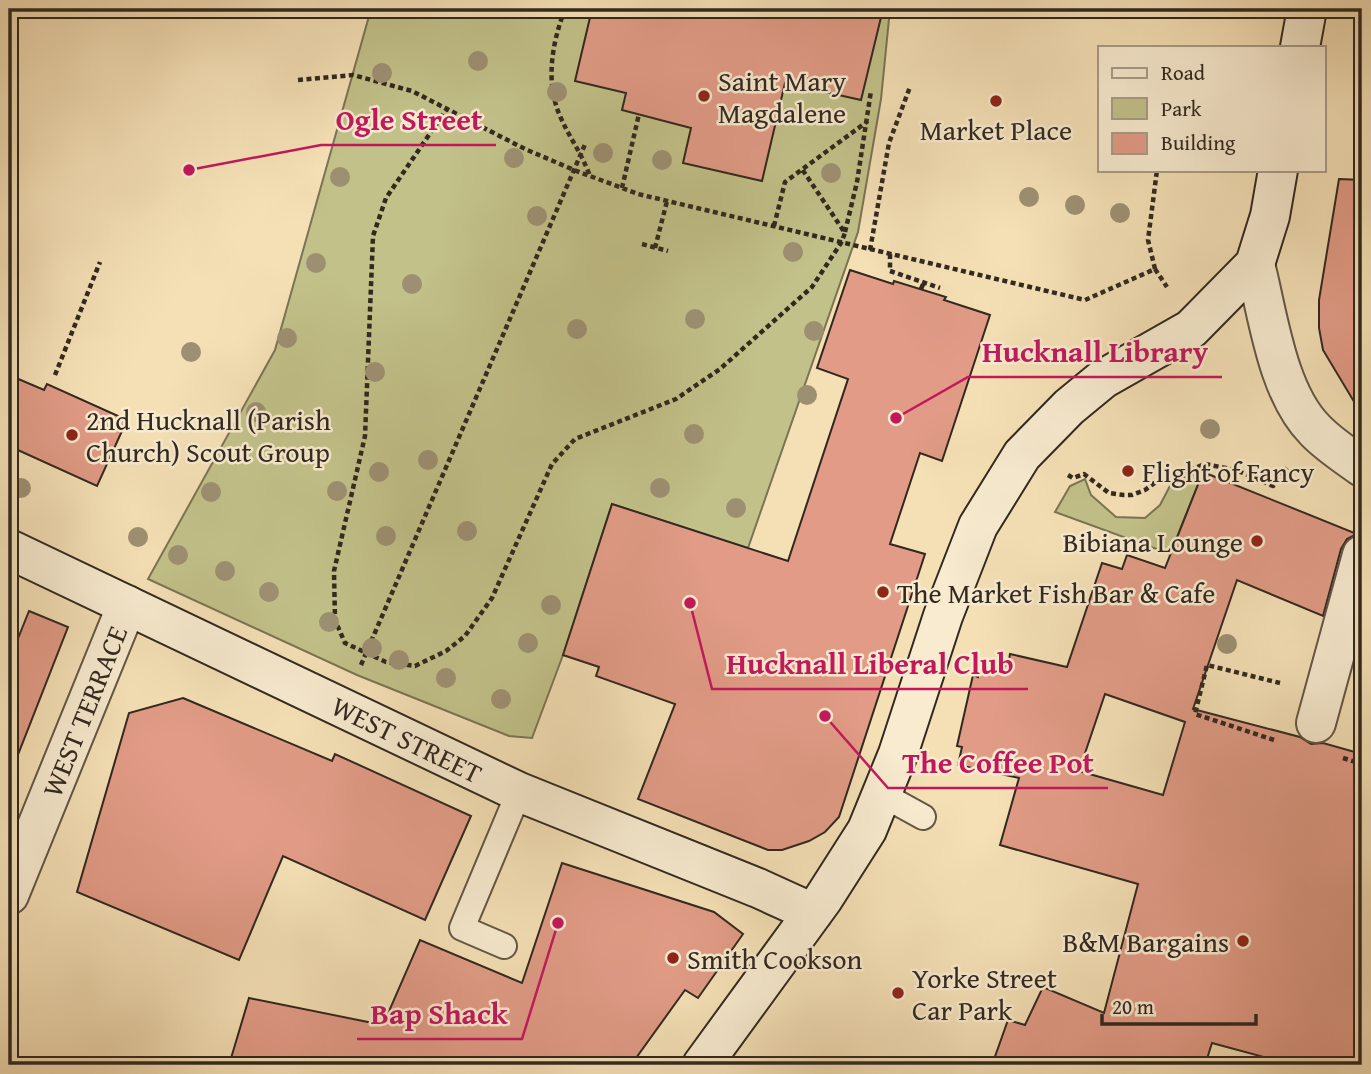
<svg xmlns="http://www.w3.org/2000/svg" width="1371" height="1074" font-family="'Gentium Book Plus',serif">
	<rect width="100%" height="100%" fill="#f5e0b6"/>
	<filter id="stains"><feTurbulence type="fractalNoise" baseFrequency=".00286" numOctaves="4"/><feColorMatrix values="0 0 0 0 .2 0 0 0 0 .09 0 0 0 0 .02 0 0 0 .5 -.17"/></filter>
	<radialGradient id="worn" r=".72"><stop offset=".6" stop-color="#630" stop-opacity="0"/><stop offset="1" stop-color="#630" stop-opacity=".3"/></radialGradient>
	<!-- green -->
	<path fill="#c2c189" stroke="#7a7454" stroke-width="2" d="M371,9H890L881,99L858,232L748,548L612,504L563,655L532,738L509,736L357,675L148,579L275,350Z
		M1203,472L1170,554L1055,512L1070,486L1085,479L1091,495L1116,517L1145,518L1160,505L1173,480Z"/>
	<!-- building -->
	<path fill="#e19b86" stroke="#31281f" stroke-width="2" fill-rule="evenodd" d="M592,9H883L861,100L785,83L762,181L683,163L691,128L622,110L626,93L575,81Z
		M1339,179L1362,180V415L1323,350L1319,328V300Z
		M850,270L893,284L894,281L946,297L944,300L990,315L942,461L920,453L890,544L925,554L839,817L825,832L809,841L782,850H768L638,799L675,704L596,676L599,667L563,655L612,504L788,561L848,379L817,368Z
		M9,375L44,390L47,384L127,420L97,486L9,446Z
		M1203,472L1357,534L1347,539L1341,549L1323,616L1237,580L1193,709L1300,737L1311,744L1323,743L1362,754V1065H1293L1212,1043L1205,1065H992L1008,1020L1025,1025L1043,987L1104,1013L1138,884L1000,845L1019,778L958,765L962,747L957,746L973,675L978,677L981,660L1008,666L1010,654L1067,667L1102,563L1122,569L1127,555L1165,568ZM1105,694L1185,722L1163,795L1079,771Z
		M29,611L68,627L12,770L9,769V661Z
		M183,698L332,761L335,754L471,816L425,920L283,856L239,960L77,892L129,713Z
		M562,863L714,912L743,934L698,998L685,990L631,1065H229L249,998L383,1025L420,940L522,983Z"/>
	<g fill="none" stroke-linecap="round" stroke-linejoin="round">
		<defs>
			<path id="lane" d="M883,795L923,817
				M504,946L462,928L519,792"/>
			<path id="street" d="M1255,264C1268,315 1277,392 1315,430C1328,444 1347,456 1362,467
				M1316,723L1362,555
				M9,895L127,605"/>
			<path id="secondary" d="M1300,47L1307,9
				M9,549L519,792L758,888L813,913
				M702,1065L823,899L867,830L898,754L943,616L978,526L1022,455L1069,407L1103,379L1191,329L1255,264L1270,216L1278,170"/>
		</defs>
		<!-- lane casing -->
		<use href="#lane" stroke="#625645" stroke-width="28"/>
		<!-- street casing -->
		<use href="#street" stroke="#625645" stroke-width="42"/>
		<!-- secondary casing -->
		<use href="#secondary" stroke="#31281f" stroke-width="42"/>
		<!-- path -->
		<path stroke="#31281f" stroke-width="4.5" stroke-dasharray="5 3.5" stroke-linecap="butt" d="M565,9C552,43 545,82 560,116C569,137 581,152 590,176
			M298,80L353,75L412,91L525,149L574,170L638,194L1085,300L1155,269L1167,287
			M448,107L386,198L373,236L365,436L334,571L335,620L345,643L386,662L415,666L446,651L465,636L492,598L552,464L575,439L676,399L720,369L812,287L841,243L845,233L802,169
			M622,188L639,114
			M774,226L785,182L868,121
			M845,232L857,182L871,91
			M642,244L668,251
			M655,248L667,201
			M870,250L889,143L910,87
			M890,254V271L940,288
			M1155,269L1148,240L1157,170
			M921,289L924,282
			M55,375L100,262
			M1068,475L1073,478L1084,474L1109,493L1124,495H1132L1145,490L1164,476L1177,475L1205,464L1236,470L1273,486L1287,468
			M361,665L586,142
			M1274,740L1195,714L1207,665L1280,683
			M1343,758L1362,764
			M1357,1065L1362,1045"/>
		<!-- lane -->
		<use href="#lane" stroke="#f8ebd0" stroke-width="24"/>
		<!-- street -->
		<use href="#street" stroke="#f8ebd0" stroke-width="38"/>
		<!-- secondary -->
		<use href="#secondary" stroke="#f8ebd0" stroke-width="38"/>
	</g>
	<!-- trees -->
	<g fill="#9d9072">
		<circle cx="478" cy="61" r="10"/>
		<circle cx="382" cy="73" r="10"/>
		<circle cx="557" cy="92" r="10"/>
		<circle cx="603" cy="153" r="10"/>
		<circle cx="514" cy="158" r="10"/>
		<circle cx="662" cy="160" r="10"/>
		<circle cx="831" cy="173" r="10"/>
		<circle cx="340" cy="177" r="10"/>
		<circle cx="1029" cy="197" r="10"/>
		<circle cx="1075" cy="205" r="10"/>
		<circle cx="1120" cy="213" r="10"/>
		<circle cx="537" cy="216" r="10"/>
		<circle cx="793" cy="252" r="10"/>
		<circle cx="316" cy="263" r="10"/>
		<circle cx="412" cy="284" r="10"/>
		<circle cx="695" cy="319" r="10"/>
		<circle cx="577" cy="329" r="10"/>
		<circle cx="814" cy="331" r="10"/>
		<circle cx="287" cy="338" r="10"/>
		<circle cx="191" cy="352" r="10"/>
		<circle cx="375" cy="372" r="10"/>
		<circle cx="807" cy="395" r="10"/>
		<circle cx="256" cy="412" r="10"/>
		<circle cx="1210" cy="429" r="10"/>
		<circle cx="694" cy="434" r="10"/>
		<circle cx="428" cy="460" r="10"/>
		<circle cx="379" cy="472" r="10"/>
		<circle cx="21" cy="488" r="10"/>
		<circle cx="660" cy="488" r="10"/>
		<circle cx="337" cy="491" r="10"/>
		<circle cx="211" cy="492" r="10"/>
		<circle cx="736" cy="508" r="10"/>
		<circle cx="467" cy="531" r="10"/>
		<circle cx="386" cy="536" r="10"/>
		<circle cx="138" cy="537" r="10"/>
		<circle cx="178" cy="555" r="10"/>
		<circle cx="225" cy="571" r="10"/>
		<circle cx="269" cy="592" r="10"/>
		<circle cx="551" cy="605" r="10"/>
		<circle cx="329" cy="622" r="10"/>
		<circle cx="528" cy="643" r="10"/>
		<circle cx="1227" cy="644" r="10"/>
		<circle cx="372" cy="648" r="10"/>
		<circle cx="399" cy="660" r="10"/>
		<circle cx="446" cy="678" r="10"/>
		<circle cx="501" cy="699" r="10"/>
	</g>
	<!-- markers -->
	<g fill="#8f2418" stroke="#f8ebd0" stroke-width="2.5">
		<circle cx="704" cy="96" r="7"/>
		<circle cx="996" cy="101" r="7"/>
		<circle cx="72" cy="435" r="7"/>
		<circle cx="1128" cy="471" r="7"/>
		<circle cx="1257" cy="541" r="7"/>
		<circle cx="883" cy="592" r="7"/>
		<circle cx="1243" cy="941" r="7"/>
		<circle cx="673" cy="958" r="7"/>
		<circle cx="898" cy="993" r="7"/>
	</g>
	<g text-anchor="middle" dominant-baseline="central" stroke-width="5" stroke-linejoin="round" paint-order="stroke">
		<!-- poi labels -->
		<g font-size="28" fill="#31281f" stroke="#f8ebd0" text-anchor="start">
			<text x="718" y="80">Saint Mary<tspan x="718" dy="32">Magdalene</tspan></text>
			<text x="996" y="129" text-anchor="middle">Market Place</text>
			<text x="86" y="419">2nd Hucknall (Parish<tspan x="86" dy="32">Church) Scout Group</tspan></text>
			<text x="1142" y="471">Flight of Fancy</text>
			<text x="1243" y="541" text-anchor="end">Bibiana Lounge</text>
			<text x="897" y="592">The Market Fish Bar &amp; Cafe</text>
			<text x="1229" y="941" text-anchor="end">B&amp;M Bargains</text>
			<text x="687" y="958">Smith Cookson</text>
			<text x="912" y="977">Yorke Street<tspan x="912" dy="32">Car Park</tspan></text>
		</g>
		<!-- street labels -->
		<g font-size="28" fill="#31281f" stroke="#f8ebd0">
			<text transform="translate(84 711) rotate(-68)">WEST TERRACE</text>
			<text transform="translate(407 739) rotate(26)">WEST STREET</text>
		</g>
	</g>
	<!-- callouts -->
	<path fill="none" stroke="#c2185b" stroke-width="2.5" d="M189 170L321 145H496M896 418L968 377H1222M690 603L712 689H1028M825 716L888 788H1108M558 923L522 1039H357"/>
	<g fill="#c2185b" stroke="#f8ebd0" stroke-width="2.5">
		<circle cx="189" cy="170" r="7"/>
		<circle cx="896" cy="418" r="7"/>
		<circle cx="690" cy="603" r="7"/>
		<circle cx="825" cy="716" r="7"/>
		<circle cx="558" cy="923" r="7"/>
	</g>
	<g font-size="30" text-anchor="middle" font-weight="bold" fill="#c2185b" stroke="#f8ebd0" stroke-width="5" stroke-linejoin="round" paint-order="stroke">
		<text x="409" y="130">Ogle Street</text>
		<text x="1095" y="362">Hucknall Library</text>
		<text x="870" y="674">Hucknall Liberal Club</text>
		<text x="998" y="773">The Coffee Pot</text>
		<text x="439" y="1024">Bap Shack</text>
	</g>
	<!-- margin -->
	<rect width="1371" height="1074" fill="none" stroke="#f5e0b6" stroke-width="35"/>
	<rect x="10" y="10" width="1350" height="1053" fill="none" stroke="#31281f" stroke-width="3.5"/>
	<rect x="18" y="18" width="1336" height="1039" fill="none" stroke="#31281f" stroke-width="2"/>
	<!-- legend -->
	<rect x="1098" y="46" width="228" height="126" fill="#f8ebd0" stroke="#a89d89" stroke-width="2"/>
	<rect x="1112" y="68" width="35" height="10" fill="#f8ebd0" stroke="#a89d89" stroke-width="2"/>
	<text x="1161" y="80" font-size="21" fill="#31281f">Road</text>
	<rect x="1112" y="98" width="35" height="21" fill="#c2c189" stroke="#a89d89" stroke-width="2"/>
	<text x="1161" y="116" font-size="21" fill="#31281f">Park</text>
	<rect x="1112" y="133" width="35" height="21" fill="#e19b86" stroke="#a89d89" stroke-width="2"/>
	<text x="1161" y="150" font-size="21" fill="#31281f">Building</text>
	<!-- scale -->
	<path d="M1102 1014v10h154v-10" fill="none" stroke="#31281f" stroke-width="3.5"/>
	<text x="1112" y="1014" font-size="21" fill="#31281f" stroke="#f8ebd0" stroke-width="5" paint-order="stroke">20 m</text>
	<rect width="100%" height="100%" filter="url(#stains)"/>
	<rect width="100%" height="100%" fill="url(#worn)"/>
</svg>
